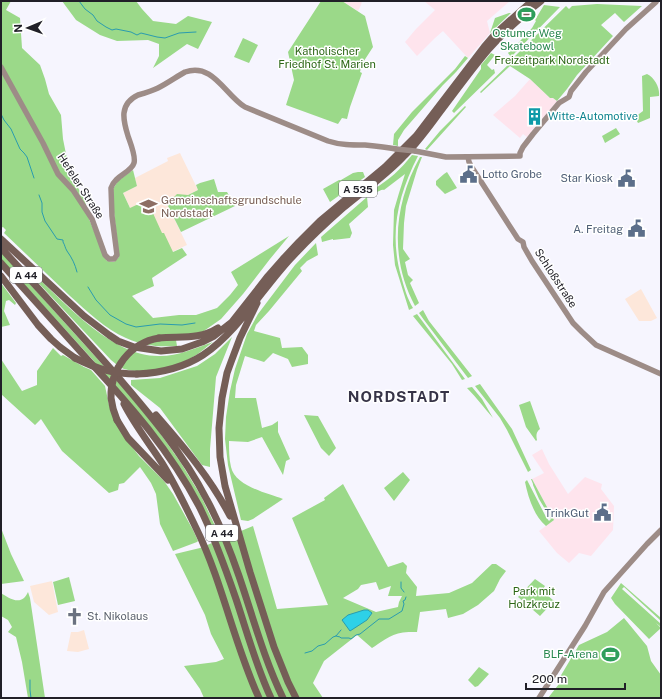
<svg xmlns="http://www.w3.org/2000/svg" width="662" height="699" font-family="'Public Sans',sans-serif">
	<rect width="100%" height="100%" fill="#f6f5fe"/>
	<!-- industrial -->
	<path fill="#fee4ed" d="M342,1H362L361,5L358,11Z
		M424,1H510L487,21L490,33L468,58L443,31L435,38L417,56L405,42L416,29L435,10Z
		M530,79L550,98H553L557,101L535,127L527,137L523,134L520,138L493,115L515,96Z
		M542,449L549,464L568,494L585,477L602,484L601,489L614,506L613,530L591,556L579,553L569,563L557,553L539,531L554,520L532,479L544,473L532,455Z"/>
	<!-- education -->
	<path fill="#fde7da" d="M180,153L198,190L188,195H177L167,204L187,245L155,260L123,193L137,186L135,178L168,161L167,158Z
		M641,289L657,318L651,321H639L625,299Z
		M52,581L58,612L49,615L34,602L30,586Z
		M84,630L89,649L78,652L67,651L71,632H78Z"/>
	<!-- green -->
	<path fill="#9bd989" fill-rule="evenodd" d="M1,1H11L6,10L20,18L22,48L40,65L45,79L49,94L61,115L63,139L70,174L85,200L89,219L105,258L107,261L114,262L119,257L114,212L113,189L118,181L133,170L137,186L123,193L130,208L147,200L162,233H164L173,252L182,248L187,255L152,278L154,286L132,296L153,318L179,315H196L217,308L230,295L238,285L231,272L289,236L270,259L243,294L221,319L201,333L176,340L177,346C157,347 144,346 126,338C105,329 87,311 70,296C48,275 26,254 4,233L6,230L3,227L1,228Z
		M62,1H136L142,9L153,21L176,24L188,16L212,22L198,49L187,44L153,68L159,56V44L148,40L117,41L100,35L76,20Z
		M321,1H342L365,16L373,47L362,64L360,72L362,73L350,107L347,119L342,118L338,124L286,105L294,80L288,52Z
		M597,4L642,6L624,22L615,13L601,25L613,36L577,75L567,89L557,101L553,98H550L530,79L510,66L481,93L480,92L512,61L511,60L566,6L569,9L572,6Z
		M544,5L560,7L511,57L508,53L509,52H510L532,28L536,21L535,20Z
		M509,13H511L490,33L495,18Z
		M243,38L258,45L249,63L234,57Z
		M491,53L495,55L487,65L492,70L494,69L495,73L454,113L452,111L481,69V65Z
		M465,56L468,58L456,72L443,85L404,130L398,140V146L393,145L394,134L412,112L455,69Z
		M647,74C655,78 660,88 659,96L650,97V118L638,123L635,117L643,111L642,76Z
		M465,106L466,107L427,150L425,149L440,131Z
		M616,128L620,134L605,143L602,136Z
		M412,155L418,156C398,195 389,233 401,276C404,287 407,298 413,308L409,310L395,265L393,245L394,210L399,193L405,174L384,190C381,189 378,193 374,192V189C389,180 401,169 412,155Z
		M420,157H422L417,170L406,206L404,223L403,249L410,259L405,262L408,275L413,280L410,283L419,303L415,306C389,257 394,204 420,157Z
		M358,172H363L365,177L330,202L323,189L339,180H341L353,173Z
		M447,172L457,188L445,194L436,185V181L444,174Z
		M214,179L218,192H227L235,206L181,232L167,204L177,194L188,195L198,190L196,185L200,183Z
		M367,197L368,207L349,224L352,233L350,238L333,240V239L322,242L321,237Z
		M316,243L318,255L307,261L300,268L302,271L269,311L256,325L254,331L280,338L282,348L302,347L308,355V364L292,367L288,359L273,353L264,362L245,356L236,385L235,398H256L262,428L272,425L278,421V432L290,459L286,461L283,475L262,437L248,442L229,441C229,449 229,459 231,467C235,486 267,493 283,499L253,519L248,521L241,520L228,465L225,439L226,417L230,391L235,369L247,334L258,314L295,265Z
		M1,252L121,385L155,426L181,463L201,496L218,532L214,534L193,491L93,360L1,259Z
		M32,272C65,303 112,357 160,356C178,356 196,348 213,342C206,347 200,353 193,357C173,368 146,375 124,369C119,367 115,363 111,360L30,274Z
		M1,283L16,303L15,305L9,300L6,301L4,311L10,325L1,327Z
		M423,310L429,321L472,376L468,378L424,320L419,313Z
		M417,314L423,322L465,379L462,380L452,364L413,316Z
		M232,337L216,377L210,449V467L202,465L160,408L131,385V380L160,378L197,366L215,354Z
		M53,348L61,356L63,355L84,367L91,370L105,386L109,405L123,435L139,456L164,481L173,494L193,530L198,541L197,542L173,551L160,524L156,494L151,483L140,467L124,483L119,484L118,490L109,493L62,451L41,419L35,425L1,394V359L22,391L37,385V371Z
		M480,384L512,429L531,470L528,472L507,430L500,418L475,386Z
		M472,387L482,399L493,418C484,408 477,398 467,388Z
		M530,401L540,429C536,432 536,436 537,440L536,441L526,427L519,405Z
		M304,415L318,416L336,448L329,456L321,448Z
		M403,472L410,480L394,501L384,488Z
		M531,479H532L554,520L546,526C534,516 528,497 525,482L527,480L546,517L549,521L551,519L539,499L533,485V484Z
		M343,484L388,567L403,562L407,566L406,573L417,587L416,596L449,593L472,583L492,564H496L506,571L500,579L494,591L478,605L463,614L448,618L446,609L420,612L417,632C395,631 390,636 372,648L357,635L324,661L313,683L323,698H204L200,689L184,666L216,662L224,659L211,634L205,615L175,554L200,548L253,526L277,609L328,605L292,518L325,500L324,498ZM376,582L379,590L391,586L388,596H402L399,602L398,607L376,612L343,598L358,589L361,585Z
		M1,528L11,554L24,581L1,584Z
		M69,577L75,601L58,605L53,582Z
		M535,579L545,586L543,589L547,592L546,594L554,601L540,616L518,597Z
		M621,583L661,618V621L624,587L622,589L661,624V627L656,623L661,628L649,639L615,604L611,598Z
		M28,592L30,598L45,698H28L22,662L16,637L8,632L12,627L8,620L1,616V593C7,597 17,604 24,598C26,596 27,594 28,592Z
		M624,618L647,646L651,661L661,675V698H548L559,684L557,682L579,645L607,632Z
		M479,667L489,674L478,686L475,687L468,680Z"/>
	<!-- water -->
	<path fill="#2ed1e7" stroke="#2a9cae" d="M364,610H368L372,613L367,620L350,631L342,620L348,615Z"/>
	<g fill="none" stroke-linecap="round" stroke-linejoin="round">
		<!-- stream -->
		<path stroke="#2a9cae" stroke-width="1" d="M79,1L85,9L93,15L97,21L106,27L112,30L116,29L131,32L137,35L141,33L157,37L165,38L179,33L196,32
			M1,114L4,120L11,129L20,149L24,153L27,157L34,178
			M39,195L42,203V212L45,221L57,239L63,240V242C65,245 65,248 67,251C72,258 75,264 77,272
			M88,287L96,300L110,315L126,324L136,327L160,324L182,325L195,323
			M401,582V588L404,592
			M336,636L340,637L341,638H349L351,639L356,635L360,634L379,619H389L402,611L404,604L403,601L405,600L406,597
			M305,653L312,651L318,646L325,644L333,637L336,636L341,630
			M30,680V690L31,698"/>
		<!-- secondary -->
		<path stroke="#9d8c87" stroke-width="5.5" d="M1,67L43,143L58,174L73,190L92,219L105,255L109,259H114L117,255L112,216L111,188C115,175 131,173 134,163C136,156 130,142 128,136C123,120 119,104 138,95C145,93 152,91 158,88C168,83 176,77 185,72C213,62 225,95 245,107L328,141C340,145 352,145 365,145C376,146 386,147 396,149
			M415,151L446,157L520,156V153L523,147L533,134L559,103L569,97L571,91L575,86L586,72L626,29L656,2
			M468,157L469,162L471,166L518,239L523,242L524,247L532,261L573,323L582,332L596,345L661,374
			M539,698L585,626L604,592L647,544L661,530"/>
		<!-- highway -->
		<path stroke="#755e57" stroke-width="7" d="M1,239L84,316L109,335L118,341L134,347L161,351L182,349L202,342L214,336L232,322L268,276L283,259L299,242L320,221L385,167L416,136L484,47L496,33L532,1
			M1,248C38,288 75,328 111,369C147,411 182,451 207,500C220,524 230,550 239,576C253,617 264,659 283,698
			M1,263C30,295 59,328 88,360C130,405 170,451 199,506C214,536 225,567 236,599C247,632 256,666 271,698
			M1,276L38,325L51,339L60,347L75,358
			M257,303L240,338L231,362L227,373L222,398L219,428L220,457L225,486L250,572L274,647L288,682L296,698
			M159,338C181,336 199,340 218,328
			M137,374C161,373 183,368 203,355C239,331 263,287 293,256C309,239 326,223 343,208C363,191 385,176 403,157C417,144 428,128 440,112C456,91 471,70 488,50C504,32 522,16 541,1
			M124,404C134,424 149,443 162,463C175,484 186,507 197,530C223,584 234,644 259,698
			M156,415C184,447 211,479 230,516
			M117,420L128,438L168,480"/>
		<!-- secondary-bridge -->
		<path stroke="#9d8c87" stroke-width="5.5" d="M396,149L415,151"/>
		<!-- highway-bridge -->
		<path stroke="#755e57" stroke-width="7" d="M75,358C97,369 113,374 137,374
			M117,420C114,413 112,406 111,398C110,369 130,343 159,338"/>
	</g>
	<!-- icons -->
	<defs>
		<symbol id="stadium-bare" viewBox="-9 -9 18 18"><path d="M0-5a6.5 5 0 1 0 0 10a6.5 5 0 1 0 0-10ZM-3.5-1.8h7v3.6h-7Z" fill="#2e9e5b" stroke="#fff" stroke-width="2.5" paint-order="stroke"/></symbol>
		<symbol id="building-bare" viewBox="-9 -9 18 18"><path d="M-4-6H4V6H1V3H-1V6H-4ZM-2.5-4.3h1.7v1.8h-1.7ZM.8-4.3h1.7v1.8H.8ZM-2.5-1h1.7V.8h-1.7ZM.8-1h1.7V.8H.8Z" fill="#0f9aa8" stroke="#fff" stroke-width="2.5" paint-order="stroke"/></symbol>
		<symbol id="civic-bare" viewBox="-9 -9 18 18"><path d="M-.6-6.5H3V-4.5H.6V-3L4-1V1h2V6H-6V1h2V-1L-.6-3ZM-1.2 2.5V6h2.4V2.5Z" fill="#5c6f8a" stroke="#fff" stroke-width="2.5" paint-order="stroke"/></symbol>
		<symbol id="school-bare" viewBox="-9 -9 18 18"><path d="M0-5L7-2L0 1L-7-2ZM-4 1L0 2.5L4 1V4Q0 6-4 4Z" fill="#8d6e63" stroke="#fff" stroke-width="2.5" paint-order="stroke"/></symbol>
		<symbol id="church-bare" viewBox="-9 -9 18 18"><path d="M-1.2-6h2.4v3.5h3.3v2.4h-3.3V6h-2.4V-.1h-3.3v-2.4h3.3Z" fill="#6b7280" stroke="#fff" stroke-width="2.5" paint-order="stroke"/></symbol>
	</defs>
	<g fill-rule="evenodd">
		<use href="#stadium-bare" x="514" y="2" width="25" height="25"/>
		<use href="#building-bare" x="522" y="104" width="25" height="25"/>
		<use href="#civic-bare" x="456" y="162" width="25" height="25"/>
		<use href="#civic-bare" x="614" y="166" width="25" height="25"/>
		<use href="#school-bare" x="136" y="194" width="25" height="25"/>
		<use href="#civic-bare" x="624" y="216" width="25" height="25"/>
		<use href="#civic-bare" x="590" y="500" width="25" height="25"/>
		<use href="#church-bare" x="62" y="604" width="25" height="25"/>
		<use href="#stadium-bare" x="598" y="642" width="25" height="25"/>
	</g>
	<g text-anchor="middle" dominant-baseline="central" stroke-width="3" stroke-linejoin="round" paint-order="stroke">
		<!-- shield labels -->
		<g fill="#fff" stroke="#646368" stroke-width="1">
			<rect x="339" y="181" width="38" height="16" rx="3"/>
			<rect x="10" y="267" width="32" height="16" rx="3"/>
			<rect x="206" y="525" width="32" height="16" rx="3"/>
		</g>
		<g font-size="10" font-weight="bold" fill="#212028">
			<text x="358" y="189">A 535</text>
			<text x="26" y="275">A 44</text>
			<text x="222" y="533">A 44</text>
		</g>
		<!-- leisure labels -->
		<g font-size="11" fill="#27864d" stroke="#fff">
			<text x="527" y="33">Ostumer Weg<tspan x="527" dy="13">Skatebowl</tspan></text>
			<text x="598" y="654" text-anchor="end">BLF-Arena</text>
		</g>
		<!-- park labels -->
		<g font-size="11" fill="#2d6717" stroke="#fff">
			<text x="327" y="51">Katholischer<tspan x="327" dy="13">Friedhof St. Marien</tspan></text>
			<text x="552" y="60">Freizeitpark Nordstadt</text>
			<text x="534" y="591">Park mit<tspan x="534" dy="13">Holzkreuz</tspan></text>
		</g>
		<!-- culture labels -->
		<g font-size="11" fill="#0d838f" stroke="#fff" text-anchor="start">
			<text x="548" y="116">Witte-Automotive</text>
		</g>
		<!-- service labels -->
		<g font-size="11" fill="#4e5e75" stroke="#fff" text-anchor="end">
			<text x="482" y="174" text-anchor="start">Lotto Grobe</text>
			<text x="613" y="178">Star Kiosk</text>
			<text x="623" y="229">A. Freitag</text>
			<text x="589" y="513">TrinkGut</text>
		</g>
		<!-- street labels -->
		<g font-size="11" fill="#212028" stroke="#fff">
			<text transform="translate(81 186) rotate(57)">Hefeler Straße</text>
			<text transform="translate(556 278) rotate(57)">Schloßstraße</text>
		</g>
		<!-- education labels -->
		<g font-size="11" fill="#785e54" stroke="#fff" text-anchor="start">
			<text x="161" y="200">Gemeinschaftsgrundschule<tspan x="161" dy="13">Nordstadt</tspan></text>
		</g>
		<!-- worship labels -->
		<g font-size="11" fill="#5b616d" stroke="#fff" text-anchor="start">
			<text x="87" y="616">St. Nikolaus</text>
		</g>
		<!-- district labels -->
		<g font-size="15" font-weight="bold" letter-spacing="1" fill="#373447" stroke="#fff">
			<text x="399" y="396">NORDSTADT</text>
		</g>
	</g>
	<!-- border -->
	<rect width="662" height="699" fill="none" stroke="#212028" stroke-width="4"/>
	<!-- north arrow -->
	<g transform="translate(28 28) rotate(268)" stroke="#ffffff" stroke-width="3" paint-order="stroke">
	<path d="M0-3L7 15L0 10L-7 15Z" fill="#212028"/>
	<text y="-6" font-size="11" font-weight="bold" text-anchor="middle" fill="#212028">N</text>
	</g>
	<!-- scale -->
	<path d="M526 683v6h99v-6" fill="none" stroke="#212028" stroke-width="2"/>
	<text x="532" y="683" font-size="12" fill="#212028" stroke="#ffffff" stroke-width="3" paint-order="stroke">200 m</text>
</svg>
